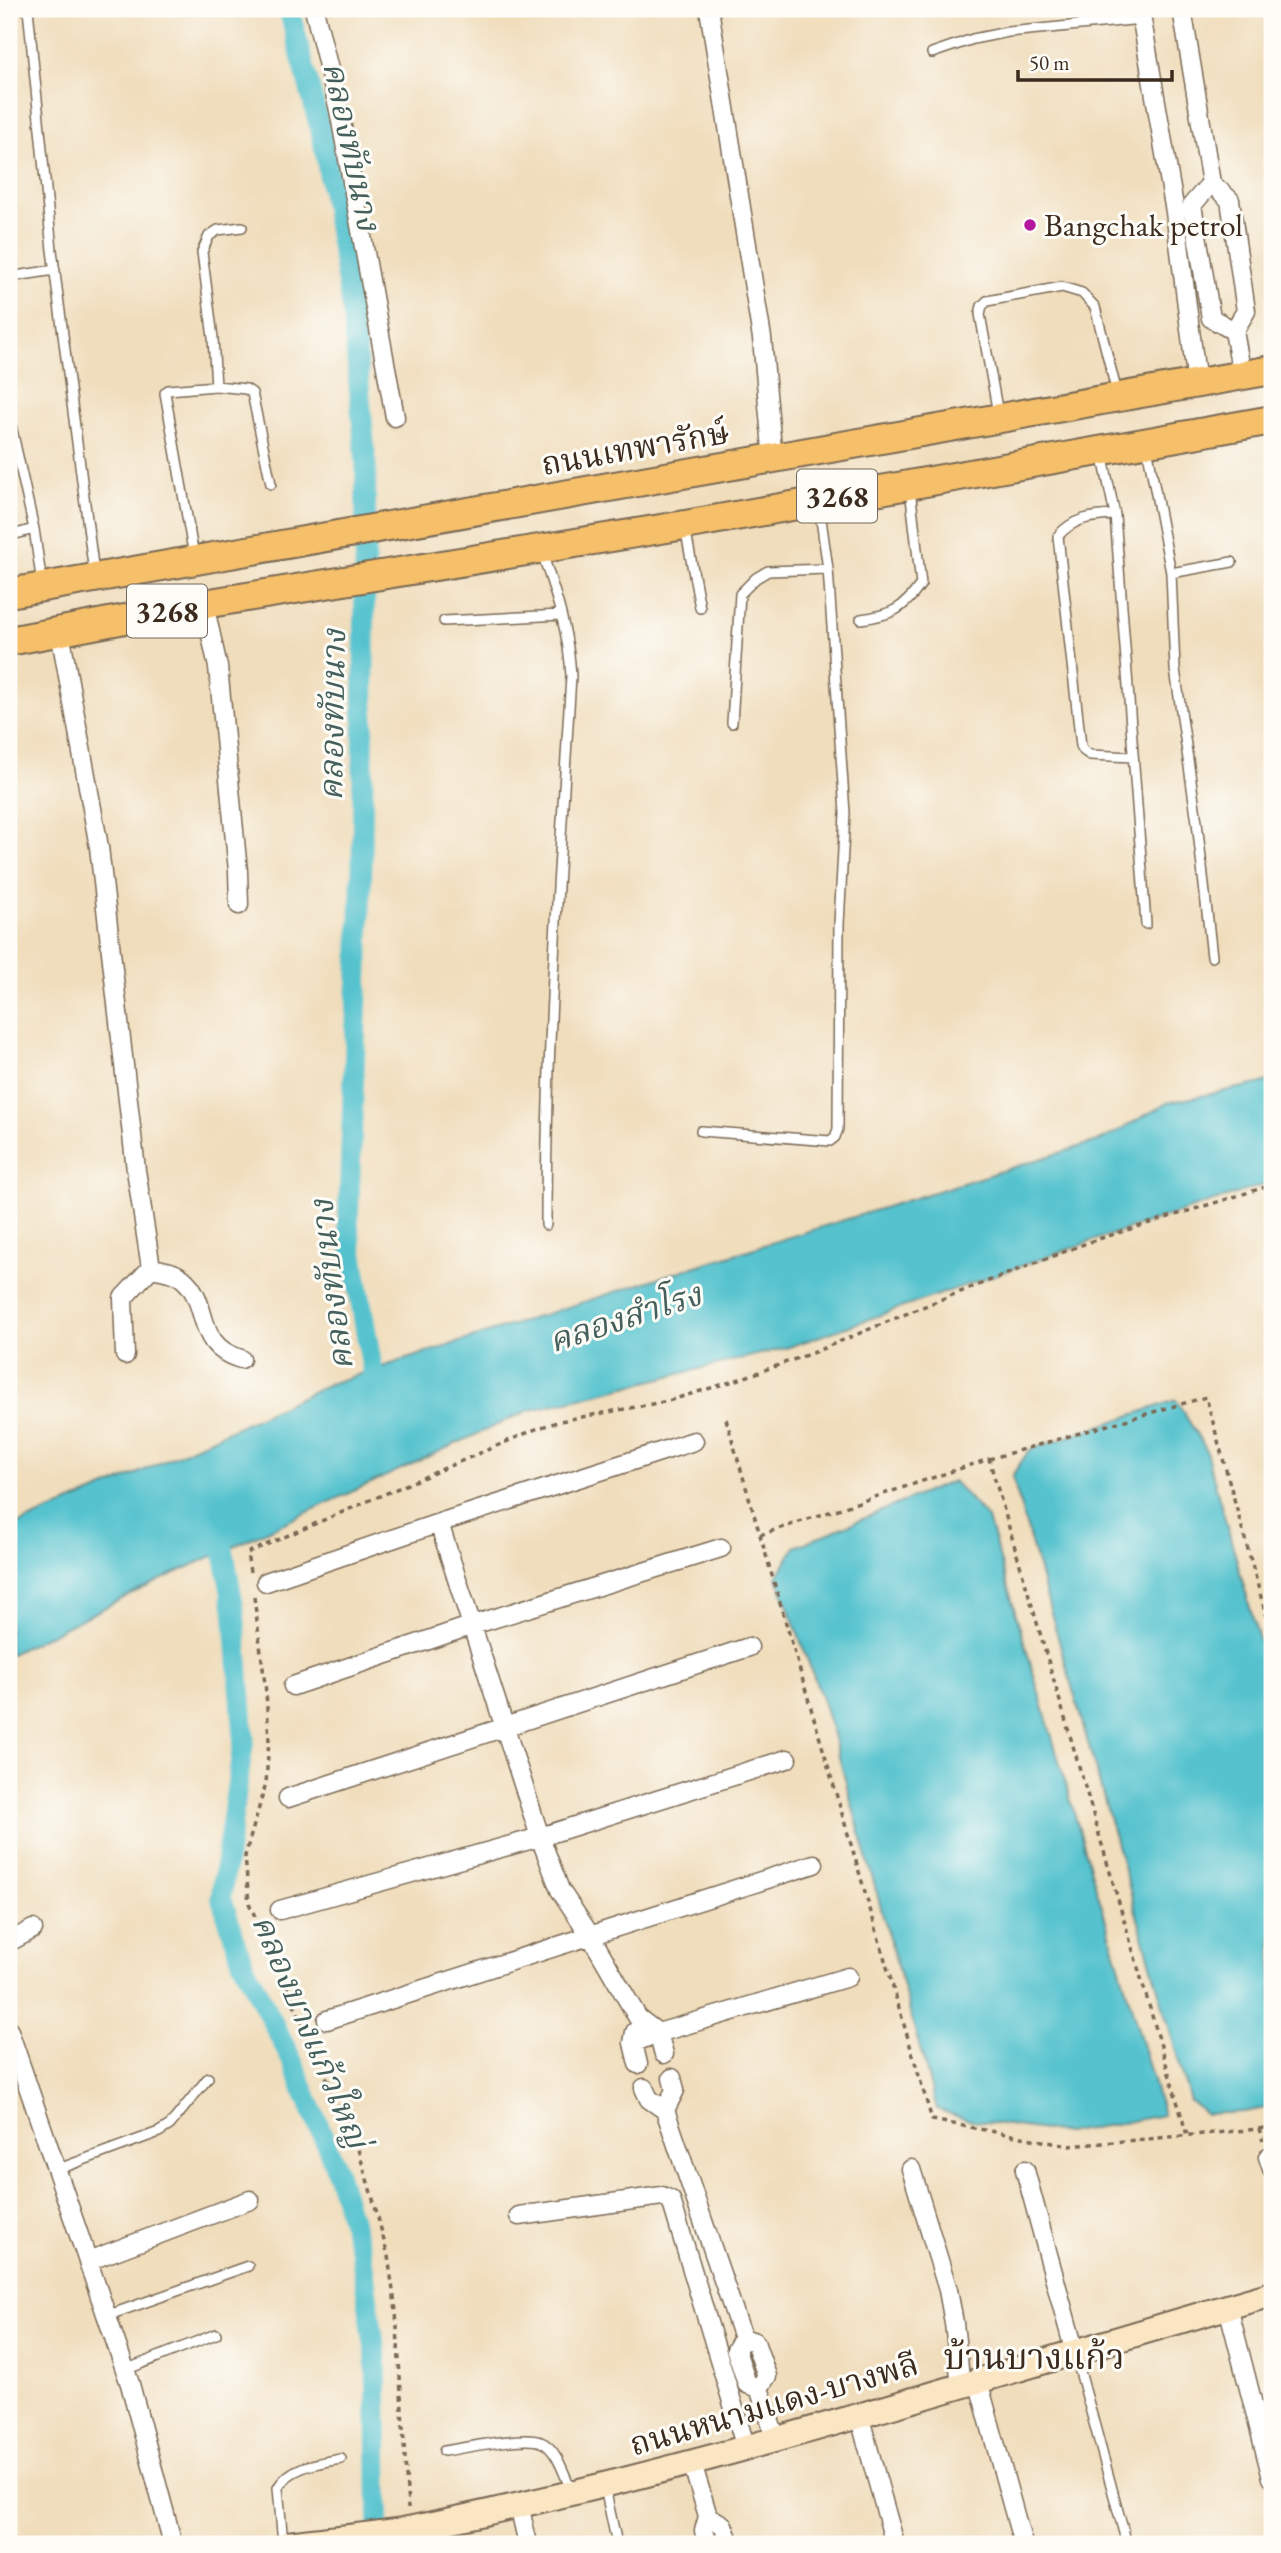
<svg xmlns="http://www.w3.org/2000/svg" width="1281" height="2553" font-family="'EB Garamond','Noto Serif Thai',serif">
	<rect width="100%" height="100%" fill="#fdfcf7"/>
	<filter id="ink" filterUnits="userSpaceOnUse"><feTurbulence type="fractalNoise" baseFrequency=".0143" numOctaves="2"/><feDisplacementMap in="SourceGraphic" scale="14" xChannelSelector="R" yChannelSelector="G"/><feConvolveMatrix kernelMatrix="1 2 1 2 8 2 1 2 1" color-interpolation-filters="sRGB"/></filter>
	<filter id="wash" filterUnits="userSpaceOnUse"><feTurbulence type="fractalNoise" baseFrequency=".00686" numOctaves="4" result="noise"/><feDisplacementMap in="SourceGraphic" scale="28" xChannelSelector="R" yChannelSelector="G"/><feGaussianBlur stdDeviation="1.57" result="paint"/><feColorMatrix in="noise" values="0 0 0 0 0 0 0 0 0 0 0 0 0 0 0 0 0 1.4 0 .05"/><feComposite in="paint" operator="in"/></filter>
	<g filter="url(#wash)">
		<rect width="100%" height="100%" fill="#f0ddbc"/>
		<!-- water -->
		<path fill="#55c2ce" stroke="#487676" stroke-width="2" d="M1272,1081V1182L1092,1241L789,1347L527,1411L156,1582L9,1655V1528L121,1481L329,1384L655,1279L1104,1139L1167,1103Z
			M1176,1400L1205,1448L1272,1686V2107L1244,2112L1206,2114L1190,2101L1012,1476L1029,1450Z
			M953,1481L988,1519L1163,2115L1066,2133L965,2119L937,2109L825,1707L777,1577L795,1547Z"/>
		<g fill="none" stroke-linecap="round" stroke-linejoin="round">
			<!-- canal -->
			<path stroke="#55c2ce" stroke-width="21" d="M289,9L323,140L353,316L366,465L362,866L348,1226L377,1397
				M219,1525L234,1609L244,1738L221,1897L242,1961L293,2063L334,2163L361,2252L376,2358L379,2544"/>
		</g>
	</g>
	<g filter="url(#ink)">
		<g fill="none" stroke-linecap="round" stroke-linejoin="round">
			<defs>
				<path id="lane" d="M28,9L52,250L94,573
					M932,53L973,39L1008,32L1142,19
					M9,277L55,270
					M216,386L246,389L252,393L271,484
					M998,414L980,314L982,306L987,301L1062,287L1082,293L1095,307L1117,393
					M9,416L34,529
					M1147,447L1171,573L1175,669L1197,822L1212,957
					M1102,453L1115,515L1146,924
					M1115,515C1092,516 1073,518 1058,536L1081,746L1084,751L1090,755L1133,757
					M685,527L700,608
					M9,536L34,529L42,584
					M542,553C556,594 569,634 571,676C560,859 546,1042 546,1225
					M194,556L165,393L168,390L216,386L213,338L202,252L209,236L218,230L242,227
					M1171,573L1232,562
					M861,619C891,615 903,610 921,584L910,489
					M444,621L561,615
					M732,723L740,594L756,578L768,571L828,569
					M701,1131L830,1141L835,1137L838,1129L839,924L845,813L828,569L819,505
					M56,2170L159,2132L170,2125L208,2078
					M106,2316L248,2266
					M1075,2353L1127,2544
					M125,2370L216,2334
					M444,2451C464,2448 525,2435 541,2442C557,2448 565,2477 572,2492
					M605,2488L617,2544
					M283,2543L278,2488C289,2466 319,2463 341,2459"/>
				<path id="street" d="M314,9L339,110L395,417
					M709,9L762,338L773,460
					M1140,9L1175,212L1197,384
					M1182,9L1211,183L1230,200L1246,311L1234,331L1242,375
					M1211,183L1192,205L1211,318L1234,331
					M204,604L218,667L238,871L239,905
					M60,632L99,847L136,1170L151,1268L123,1298L125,1355
					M151,1268C162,1270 173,1271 182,1278C212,1302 192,1345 241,1359
					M439,1523L540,1837L560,1890L590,1935L638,2018L658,2033L664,2054
					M266,1582L439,1523L694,1441
					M293,1686L473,1625L721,1548
					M288,1798L749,1647
					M280,1910L540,1837L787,1759
					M9,1942L33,1929
					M327,2020L814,1864
					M9,2031L130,2384L173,2544
					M635,2032L633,2043L638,2064
					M633,2043L658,2033L848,1977
					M644,2088L649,2099L665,2110L743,2338
					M665,2110L675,2090L672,2078
					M1268,2157L1272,2169
					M911,2169L948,2290L954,2323L961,2386
					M1025,2170L1075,2353
					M519,2216L662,2196L671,2200L746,2448
					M88,2261L250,2200
					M1228,2307L1272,2478
					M743,2338L736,2350L747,2384L759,2388L776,2439
					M743,2338L755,2342L767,2376L759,2388
					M978,2381L1023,2544
					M859,2415L895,2544
					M692,2463L708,2516L704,2531L708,2544
					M519,2505L528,2544
					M708,2516L723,2525L730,2544"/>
				<path id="secondary" d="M287,2544C329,2538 372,2536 413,2528C704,2470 987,2376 1272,2294"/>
				<path id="primary" d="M9,593L1272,370
					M9,641L204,604L685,525L1272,420"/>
			</defs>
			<!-- lane casing -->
			<use href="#lane" stroke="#7a6955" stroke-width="12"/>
			<!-- street casing -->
			<use href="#street" stroke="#7a6955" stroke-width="21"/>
			<!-- secondary casing -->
			<use href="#secondary" stroke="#7a6955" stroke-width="28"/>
			<!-- primary casing -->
			<use href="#primary" stroke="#7a6955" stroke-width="32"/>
			<!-- path -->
			<path stroke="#7a6955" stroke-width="3.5" stroke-dasharray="5 5" stroke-linecap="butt" d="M726,1419L932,2120L1069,2146L1259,2129L1263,2141
				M989,1459L1206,1397L1272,1637
				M760,1535L989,1459L1187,2135
				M250,1572L247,1553L536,1429L560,1421L668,1401L737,1380L812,1353L942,1299L1092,1241L1272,1185
				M254,1597L266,1692L269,1739L266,1783L245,1856L249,1903L357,2146L375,2206L388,2256L396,2311L408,2508
				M1259,2129L1272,2126"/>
			<!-- lane -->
			<use href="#lane" stroke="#fff" stroke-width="9"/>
			<!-- street -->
			<use href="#street" stroke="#fff" stroke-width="18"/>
			<!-- secondary -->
			<use href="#secondary" stroke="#fbe6c4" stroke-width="24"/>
			<!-- primary -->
			<use href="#primary" stroke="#f6c06b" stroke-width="28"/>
		</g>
	</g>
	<!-- markers -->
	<circle fill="#b5179e" stroke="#fdfcf7" stroke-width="2.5" cx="1030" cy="225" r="7"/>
	<g text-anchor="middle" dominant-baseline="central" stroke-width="6" stroke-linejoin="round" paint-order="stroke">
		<!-- shield labels -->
		<g fill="#fdfcf7" stroke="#75695f" stroke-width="2">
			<rect x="797" y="469.5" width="80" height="53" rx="5"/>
			<rect x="127" y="584.5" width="80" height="53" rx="5"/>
		</g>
		<g font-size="30" font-weight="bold" fill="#3b2a1e">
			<text x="837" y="496">3268</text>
			<text x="167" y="611">3268</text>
		</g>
		<!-- poi labels -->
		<g font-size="32" fill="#3b2a1e" stroke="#fdfcf7" text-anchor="start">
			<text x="1044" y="225">Bangchak petrol</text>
		</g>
		<!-- street labels -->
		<g font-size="32" fill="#3b2a1e" stroke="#fdfcf7">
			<text transform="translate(635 448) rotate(-10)">ถนนเทพารักษ์</text>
			<text transform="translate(774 2404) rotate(-16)">ถนนหนามแดง-บางพลี</text>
		</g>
		<!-- water labels -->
		<g font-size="33" font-style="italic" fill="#445f5c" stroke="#fdfcf7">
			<text transform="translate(352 146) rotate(78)">คลองทับนาง</text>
			<text transform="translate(332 715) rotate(-89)">คลองทับนาง</text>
			<text transform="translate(331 1285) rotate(-97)">คลองทับนาง</text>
			<text transform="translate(625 1317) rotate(-18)">คลองสำโรง</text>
			<text transform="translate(311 2031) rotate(67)">คลองบางแก้วใหญ่</text>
		</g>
		<!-- quarter labels -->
		<g font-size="35" fill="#3b2a1e" stroke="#fdfcf7">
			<text x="1034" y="2356">บ้านบางแก้ว</text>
		</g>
	</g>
	<!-- margin -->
	<rect width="1281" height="2553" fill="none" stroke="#fdfcf7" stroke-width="35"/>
	<!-- scale -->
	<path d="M1018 70v10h154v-10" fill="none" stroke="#3b2a1e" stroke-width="3.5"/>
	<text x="1029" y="70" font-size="21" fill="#3b2a1e" stroke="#fdfcf7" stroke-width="5" paint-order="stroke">50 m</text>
</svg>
